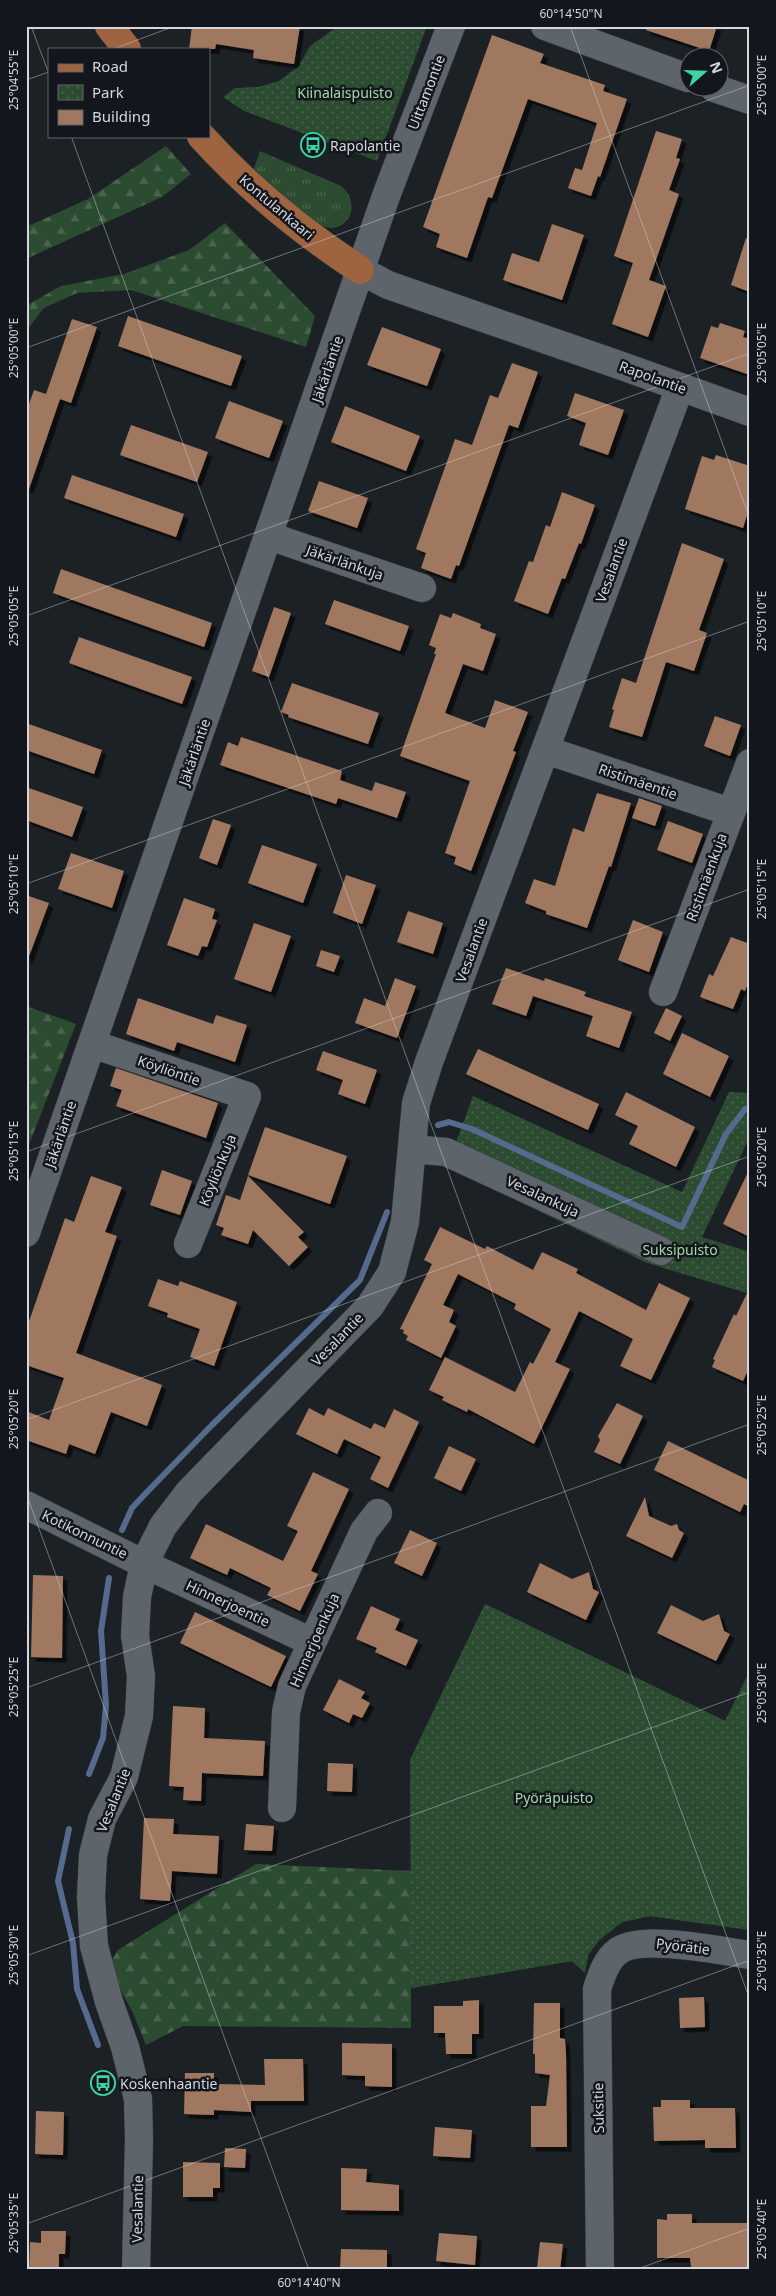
<svg xmlns="http://www.w3.org/2000/svg" width="776" height="2296" font-family="'Noto Sans',sans-serif">
	<defs>
		<pattern id="grass-tufts" width="24" height="20" patternUnits="userSpaceOnUse" patternTransform="scale(1.25)"><rect width="24" height="20" fill="#2c4c31"/><path d="M3 7l-1-3M5 7V3M7 7l1-3M15 17l-1-3M17 17v-4M19 17l1-3" fill="none" stroke="#4a654e"/></pattern>
		<pattern id="forest-firs" width="22" height="20" patternUnits="userSpaceOnUse" patternTransform="scale(1.25)"><rect width="22" height="20" fill="#2c4c31"/><path d="M5 1l3.5 6h-7zM16 11l3.5 6h-7z" fill="#4a654e"/></pattern>
		<pattern id="park-dots" width="8" height="8" patternUnits="userSpaceOnUse" patternTransform="scale(1.25)"><rect width="8" height="8" fill="#2c4c31"/><path d="M2 2h.1M6 6h.1" fill="none" stroke="#4a654e" stroke-width="1.8" stroke-linecap="round"/></pattern>
		<filter id="shadow"><feDropShadow dx="4.5" dy="4.5" stdDeviation="0" flood-color="#0009"/></filter>
	</defs>
	<rect width="100%" height="100%" fill="#1c2126"/>
	<!-- grass -->
	<path fill="url(#grass-tufts)" d="M260,151L341,186C364,205 346,236 322,226C316,223 309,216 304,212C289,201 275,190 260,179L253,171Z"/>
	<!-- forest -->
	<path fill="url(#forest-firs)" d="M166,146L191,174L162,197L26,259V227L88,199Z
		M225,223L315,316L306,347L131,290L77,293L44,308L26,331V308L29,304L61,286L124,274L189,250Z
		M26,1006L76,1024L26,1152Z
		M485,1604L725,1721L750,1671V1930L650,1916L622,1922L599,1940L588,1955L585,1973L572,1961L411,1988V2028L183,2026L146,2045L133,2013L121,1991L112,1960L118,1950L256,1864L411,1871L410,1760Z"/>
	<!-- park -->
	<path fill="url(#park-dots)" d="M338,26H427L377,161L244,111L223,97L235,88L258,87L279,81L299,66L310,46Z
		M729,1092L750,1093V1136L702,1237L750,1252V1294L647,1263L447,1167L473,1096L682,1192Z
		M485,1604L725,1721L750,1671V1930L650,1916L622,1922L599,1940L588,1955L585,1973L572,1961L411,1988L410,1760Z"/>
	<g fill="none" stroke-linecap="round" stroke-linejoin="round">
		<!-- stream -->
		<path stroke="#556a8c" stroke-width="6" d="M438,1125L449,1122L472,1129L682,1227L726,1134L745,1109H750
			M122,1530L132,1508L147,1492L211,1426L360,1280L387,1212
			M89,1774L103,1738L106,1705L101,1631L109,1578
			M69,1829L58,1881L73,1943L77,1989L98,2045"/>
	</g>
	<!-- building -->
	<path fill="#a07861" filter="url(#shadow)" d="M192,26H300L294,64L253,58L254,50L216,44L215,49H189Z
		M647,26H717L709,51L646,30Z
		M492,35L544,54L540,63L605,85L603,91L627,99L600,177L598,176L591,196L568,188L575,168L582,170L597,123L528,99L492,198L488,197L467,258L436,247L440,234L423,227Z
		M656,131L682,139L676,158L680,159L669,190L679,194L649,280L666,286L648,337L612,324L633,263L614,256Z
		M552,224L584,235L562,300L503,280L512,253L539,262Z
		M746,238L750,239V292L731,285Z
		M128,316L242,356L231,386L118,346Z
		M72,319L97,327L71,403L60,399L29,489H26V412L34,390L46,394Z
		M720,323L745,331L743,337L750,339V375L700,358L711,326L718,328Z
		M382,327L441,349L427,386L367,365Z
		M512,363L538,372L518,428L509,425L459,566L456,565L451,579L421,568L426,553L416,549L455,439L472,445L490,395L498,398Z
		M575,393L624,410L608,455L579,445L586,423L567,416Z
		M229,401L283,421L269,458L215,438Z
		M345,406L420,436L406,471L331,442Z
		M131,425L208,452L197,482L120,455Z
		M716,455L750,466V506L743,528L685,509L702,456L714,460Z
		M72,475L184,514L176,537L64,498Z
		M319,481L368,498L357,528L308,511Z
		M562,492L595,505L581,544L579,543L565,579L562,578L548,614L514,601L529,561L533,562L546,525L550,527Z
		M682,543L724,559L699,630L707,633L694,671L666,662L642,737L609,727L614,710L612,709L622,678L636,683Z
		M61,569L212,623L204,647L53,593Z
		M334,600L409,626L400,651L325,624Z
		M274,607L291,613L269,677L252,671Z
		M453,613L481,624L480,628L496,634L483,671L463,664L445,713L485,728L495,700L528,712L513,751L516,752L471,871L454,864L456,857L445,853L470,781L400,756L436,654H434L436,648L429,645L440,614L451,618Z
		M79,637L192,677L182,704L69,663Z
		M292,683L379,713L368,744L288,717L289,715L281,712Z
		M715,716L741,725L730,756L704,746Z
		M26,723L102,750L94,774L26,750Z
		M241,737L342,771L340,780L372,791L375,782L406,792L397,818L338,798L336,804L220,765L228,742L238,746Z
		M26,787L83,807L72,837L26,820Z
		M597,793L631,803L611,867L609,866L587,928L546,914V911L525,903L534,879L555,886L573,828L584,832Z
		M639,798L662,806L655,826L632,818Z
		M213,819L231,825L217,865L199,858Z
		M668,821L703,834L692,863L657,850Z
		M262,845L317,864L303,903L248,883Z
		M71,853L124,871L112,908L58,889Z
		M346,875L376,885L362,924L333,913Z
		M26,895L49,903L28,959L26,958Z
		M184,898L215,909L212,919L217,920L207,947L202,946L198,956L167,945Z
		M408,911L443,923L433,954L397,942Z
		M633,920L663,932L649,972L618,960Z
		M254,923L291,936L271,992L234,979Z
		M731,937L750,944V978L745,991L741,989L733,1009L700,997L709,974L713,976Z
		M321,950L340,956L334,972L316,966Z
		M506,968L544,981L545,978L586,992L584,996L632,1012L619,1048L586,1036L593,1016L533,996L526,1016L492,1004Z
		M395,978L416,986L397,1038L355,1023L364,998L385,1006Z
		M138,998L213,1024L216,1015L247,1025L235,1062L177,1042L174,1051L126,1034Z
		M666,1008L682,1016L670,1041L654,1033Z
		M682,1033L729,1056L710,1097L663,1074Z
		M478,1049L599,1104L588,1130L466,1074Z
		M323,1051L377,1070L365,1104L338,1094L343,1080L316,1070Z
		M116,1068L218,1103L206,1138L116,1106L122,1090L110,1086Z
		M626,1092L695,1127L676,1167L629,1144L638,1126L615,1115Z
		M265,1127L347,1156L330,1204L248,1175Z
		M750,1168V1237L723,1224Z
		M162,1170L192,1181L180,1215L150,1205Z
		M91,1176L122,1187L105,1232L117,1236L76,1353L162,1385L147,1426L111,1412L95,1454L69,1444L66,1454L26,1440V1411L49,1420L64,1378L26,1365V1330L65,1218L74,1222Z
		M248,1176L304,1232L298,1237L308,1247L289,1266L253,1230L248,1244L221,1235L224,1228L216,1225L226,1195L240,1200Z
		M440,1227L485,1249L487,1246L533,1270L542,1252L578,1269L576,1273L646,1310L659,1283L690,1298L651,1380L620,1366L633,1339L579,1311L555,1362L570,1369L534,1444L468,1409L467,1412L442,1400L444,1397L429,1390L445,1357L515,1392L530,1362L533,1364L551,1329L514,1309L516,1304L458,1274L443,1305L454,1310L449,1322L456,1326L441,1358L406,1340L408,1336L403,1333L404,1330L400,1329L432,1264L424,1260Z
		M158,1279L178,1286L180,1281L237,1302L214,1366L190,1357L200,1329L167,1317L168,1313L148,1306Z
		M750,1287V1366L743,1381L712,1367L715,1360L713,1359L734,1314L736,1316Z
		M617,1403L643,1416L620,1464L594,1452L600,1440L598,1436Z
		M309,1408L324,1416L328,1408L371,1429L374,1423L385,1428L394,1409L419,1422L388,1488L370,1479L381,1457L344,1439L337,1454L296,1434Z
		M668,1441L750,1481V1507L744,1504L740,1512L654,1470Z
		M449,1446L476,1459L461,1491L434,1478Z
		M313,1472L349,1489L311,1571L318,1574L300,1611L267,1595L271,1588L230,1568L227,1575L190,1558L206,1524L283,1561L298,1531L287,1526Z
		M645,1497L649,1516L671,1526L677,1524L679,1530L684,1533L672,1558L626,1536Z
		M410,1530L437,1543L422,1576L394,1563Z
		M540,1563L572,1579L589,1572L593,1589L599,1592L586,1620L527,1592Z
		M33,1575L63,1576L62,1658L31,1657Z
		M671,1605L703,1621L719,1614L724,1631L730,1634L716,1661L657,1633Z
		M371,1606L400,1619L395,1630L418,1640L406,1666L375,1652L377,1648L356,1639Z
		M195,1612L286,1656L271,1687L180,1643Z
		M339,1679L365,1692L361,1698L370,1703L362,1718L353,1714L349,1723L323,1710Z
		M173,1706L205,1708L204,1738L265,1741L263,1776L202,1773L201,1801L183,1800L184,1787L169,1786Z
		M328,1763L353,1764L352,1792L327,1791Z
		M144,1818L174,1819L173,1834L219,1836L217,1874L172,1871L170,1901L140,1899Z
		M246,1824L274,1826L272,1851L244,1850Z
		M704,1997L705,2027L680,2028L679,1998Z
		M479,2000V2034H472V2054H446L445,2033H434V2006H463V2001Z
		M534,2003H560V2038L565,2039L566,2054L567,2147H531V2106H546L550,2075L535,2073V2054H533Z
		M342,2043L392,2044V2087L365,2086V2076L342,2075Z
		M264,2059H303L304,2101H251V2112L214,2110V2115L184,2114L185,2073H214V2084L265,2085Z
		M661,2100H690V2108H735L736,2148H705V2140L654,2141L653,2107H661Z
		M36,2111L64,2112L63,2155L35,2154Z
		M435,2127L472,2130L470,2158L433,2156Z
		M225,2148L246,2149L245,2168L224,2167Z
		M183,2162L220,2163V2188H213V2197H183Z
		M341,2168L367,2169L366,2182L399,2185V2211L341,2210Z
		M667,2214H692V2223H747V2232H750V2267H691L690,2258H657V2219L667,2220Z
		M41,2231H66L65,2254H59V2270H29L30,2242L41,2243Z
		M439,2233L477,2236L475,2265L436,2261Z
		M540,2242L563,2244L560,2270L537,2268Z
		M341,2249L387,2250V2270H340Z"/>
	<g fill="none" stroke-linecap="round" stroke-linejoin="round">
		<defs>
			<path id="minor" d="M545,26L688,78
				M714,88L750,100
				M360,270L388,285L622,366L750,412
				M269,536L422,588
				M546,750L730,812
				M663,992L750,763
				M92,1044L247,1096L188,1244
				M423,1150L446,1152L661,1251
				M26,1233L386,196L451,26
				M26,1505L144,1564L312,1642
				M282,1808L286,1712L292,1686L364,1531L378,1513
				M136,2270L139,2139L138,2099L125,2047L109,2002L94,1946L91,1897L93,1855L102,1819L124,1777L139,1716L141,1676L135,1636L137,1597L144,1564L163,1526L189,1492L370,1306L392,1272L405,1222L416,1103L429,1062L680,387
				M600,2270L597,1989C601,1977 606,1960 617,1952C639,1933 721,1951 750,1955"/>
			<path id="major" d="M109,26L127,49
				M201,136C248,188 302,232 360,270"/>
		</defs>
		<!-- minor casing -->
		<use href="#minor" stroke="#383b40" stroke-width="29"/>
		<!-- major casing -->
		<use href="#major" stroke="#383b40" stroke-width="29"/>
		<!-- minor -->
		<use href="#minor" stroke="#5e646b" stroke-width="28"/>
		<!-- major -->
		<use href="#major" stroke="#9e633f" stroke-width="28"/>
	</g>
	<!-- ticks -->
	<path fill="none" stroke="#d4d7db" stroke-width="1" stroke-opacity="0.45" d="M31,26L49,74M570,26L750,519M113,49L175,26M26,80L49,72M71,136L750,2000M26,348L750,85M26,616L750,353M26,884L750,621M26,1152L750,889M26,1420L750,1156M26,1493L309,2270M26,1688L750,1424M26,1956L750,1692M26,2224L750,1960M635,2270L750,2228"/>
	<!-- icons -->
	<defs>
		<symbol id="bus-ring" viewBox="-11 -11 22 22"><circle r="9.5" fill="#13171d" stroke="#3ed4a3" stroke-width="1.5"/><path d="M-5-6H5V4H4V6H2V4H-2V6H-4V4H-5ZM-3.5-4V0h7V-4ZM-3.5 1.2v1.5H-2V1.2ZM2 1.2v1.5H3.5V1.2Z" fill="#3ed4a3"/></symbol>
	</defs>
	<g fill-rule="evenodd">
		<use href="#bus-ring" x="299" y="131" width="28" height="28"/>
		<use href="#bus-ring" x="89" y="2069" width="28" height="28"/>
	</g>
	<g text-anchor="middle" dominant-baseline="central" stroke-width="5" stroke-linejoin="round" paint-order="stroke">
		<!-- park labels -->
		<g font-size="14" fill="#a0daa8" stroke="#13171d">
			<text x="345" y="92">Kiinalaispuisto</text>
			<text x="680" y="1249">Suksipuisto</text>
			<text x="554" y="1797">Pyöräpuisto</text>
		</g>
		<!-- street labels -->
		<g font-size="14" fill="#d4d7db" stroke="#13171d">
			<text transform="translate(426 92) rotate(-69)">Uittamontie</text>
			<text transform="translate(277 207) rotate(40)">Kontulankaari</text>
			<text transform="translate(327 369) rotate(-71)">Jäkärläntie</text>
			<text transform="translate(653 377) rotate(20)">Rapolantie</text>
			<text transform="translate(345 562) rotate(19)">Jäkärlänkuja</text>
			<text transform="translate(611 570) rotate(-70)">Vesalantie</text>
			<text transform="translate(194 752) rotate(-71)">Jäkärläntie</text>
			<text transform="translate(638 781) rotate(19)">Ristimäentie</text>
			<text transform="translate(706 877) rotate(-70)">Ristimäenkuja</text>
			<text transform="translate(471 950) rotate(-70)">Vesalantie</text>
			<text transform="translate(169 1070) rotate(19)">Köyliöntie</text>
			<text transform="translate(60 1134) rotate(-71)">Jäkärläntie</text>
			<text transform="translate(217 1170) rotate(-68)">Köyliönkuja</text>
			<text transform="translate(543 1196) rotate(25)">Vesalankuja</text>
			<text transform="translate(337 1339) rotate(-46)">Vesalantie</text>
			<text transform="translate(85 1534) rotate(26)">Kotikonnuntie</text>
			<text transform="translate(228 1603) rotate(25)">Hinnerjoentie</text>
			<text transform="translate(314 1640) rotate(-66)">Hinnerjoenkuja</text>
			<text transform="translate(113 1800) rotate(-68)">Vesalantie</text>
			<text transform="translate(683 1946) rotate(7)">Pyörätie</text>
			<text transform="translate(598 2108) rotate(-91)">Suksitie</text>
			<text transform="translate(137 2209) rotate(-89)">Vesalantie</text>
		</g>
		<!-- poi labels -->
		<g font-size="14" fill="#d4d7db" stroke="#13171d" text-anchor="start">
			<text x="330" y="145">Rapolantie</text>
			<text x="120" y="2083">Koskenhaantie</text>
		</g>
	</g>
	<!-- border -->
	<rect width="776" height="2296" fill="none" stroke="#13171d" stroke-width="55"/>
	<!-- legend -->
	<rect x="48" y="48" width="162" height="90" fill="#13171d" stroke="#606469"/>
	<rect x="58" y="64" width="25" height="8" fill="#9e633f" stroke="#606469"/>
	<text x="92" y="72" font-size="15" fill="#d4d7db">Road</text>
	<rect x="58" y="85" width="25" height="15" fill="url(#park-dots)" stroke="#606469"/>
	<text x="92" y="98" font-size="15" fill="#d4d7db">Park</text>
	<rect x="58" y="110" width="25" height="15" fill="#a07861" stroke="#606469"/>
	<text x="92" y="122" font-size="15" fill="#d4d7db">Building</text>
	<!-- north arrow -->
	<g transform="translate(704 72) rotate(70)"><circle r="24" fill="#13171d" stroke="#606469"/>
	<path d="M0-4L9 19L0 12L-9 19Z" fill="#3ed4a3"/>
	<text y="-8" font-size="14" font-weight="bold" text-anchor="middle" fill="#d4d7db">N</text>
	</g>
	<rect x="28" y="28" width="720" height="2240" fill="none" stroke="#d4d7db" stroke-width="2"/>
	<g font-size="12" text-anchor="middle" fill="#d4d7db">
		<text x="571" y="18">60°14'50"N</text>
		<text transform="translate(14 80) rotate(-90)" y="4">25°04'55"E</text>
		<text transform="translate(762 85) rotate(-90)" y="4">25°05'00"E</text>
		<text transform="translate(14 348) rotate(-90)" y="4">25°05'00"E</text>
		<text transform="translate(762 353) rotate(-90)" y="4">25°05'05"E</text>
		<text transform="translate(14 616) rotate(-90)" y="4">25°05'05"E</text>
		<text transform="translate(762 621) rotate(-90)" y="4">25°05'10"E</text>
		<text transform="translate(14 884) rotate(-90)" y="4">25°05'10"E</text>
		<text transform="translate(762 889) rotate(-90)" y="4">25°05'15"E</text>
		<text transform="translate(14 1151) rotate(-90)" y="4">25°05'15"E</text>
		<text transform="translate(762 1157) rotate(-90)" y="4">25°05'20"E</text>
		<text transform="translate(14 1419) rotate(-90)" y="4">25°05'20"E</text>
		<text transform="translate(762 1425) rotate(-90)" y="4">25°05'25"E</text>
		<text transform="translate(14 1687) rotate(-90)" y="4">25°05'25"E</text>
		<text transform="translate(762 1693) rotate(-90)" y="4">25°05'30"E</text>
		<text transform="translate(14 1955) rotate(-90)" y="4">25°05'30"E</text>
		<text transform="translate(762 1961) rotate(-90)" y="4">25°05'35"E</text>
		<text transform="translate(14 2223) rotate(-90)" y="4">25°05'35"E</text>
		<text transform="translate(762 2229) rotate(-90)" y="4">25°05'40"E</text>
		<text x="309" y="2287">60°14'40"N</text>
	</g>
</svg>
